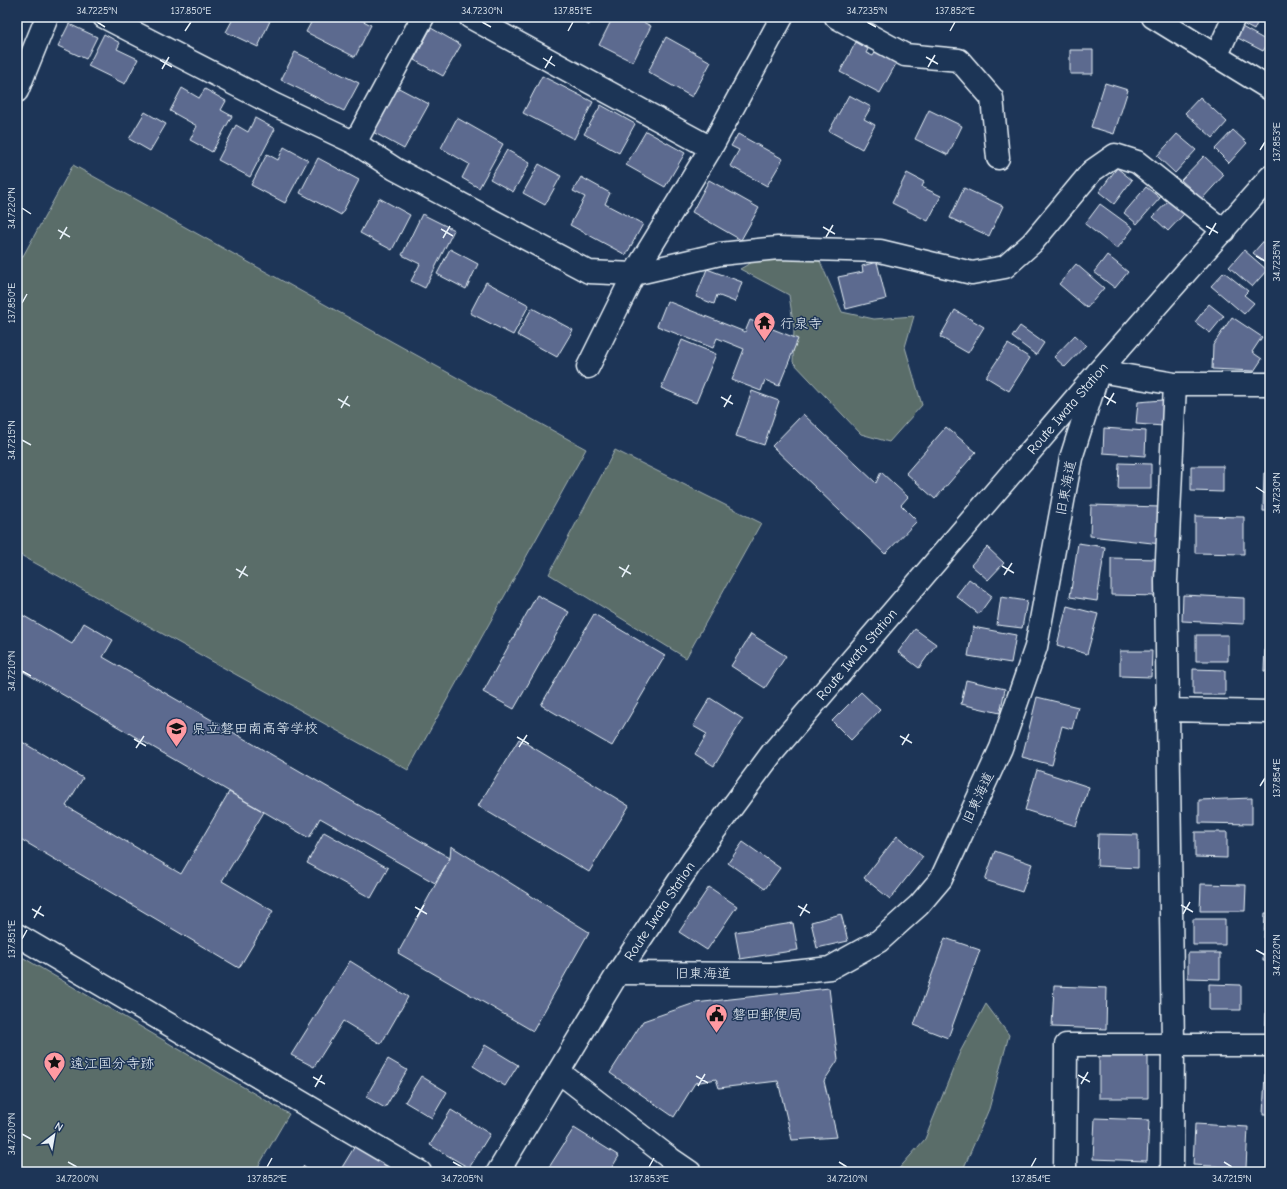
<svg xmlns="http://www.w3.org/2000/svg" width="1287" height="1189" font-family="'Comic Neue','Klee One',sans-serif">
	<rect width="100%" height="100%" fill="#1d3557"/>
	<filter id="ink" filterUnits="userSpaceOnUse"><feTurbulence type="fractalNoise" baseFrequency=".025" numOctaves="2"/><feDisplacementMap in="SourceGraphic" scale="8" xChannelSelector="R" yChannelSelector="G"/><feConvolveMatrix kernelMatrix="1 2 1 2 8 2 1 2 1" color-interpolation-filters="sRGB"/></filter>
	<g filter="url(#ink)">
		<!-- green -->
		<path fill="#5a6d69" stroke="#a1afb0" d="M73,165L586,449L408,770L17,553V267Z
			M768,253L819,259L842,312L874,319L914,316L905,347L922,405L889,442L861,434L793,362L794,328L789,295L740,269Z
			M615,450L761,523L686,658L549,574Z
			M17,954L289,1114L255,1172H17Z
			M986,1004L1009,1035L989,1109L962,1172H896L925,1139L960,1052Z"/>
		<!-- building -->
		<path fill="#5c6b8f" stroke="#e8f1f8" d="M234,17H261L270,21L258,47L226,32Z
			M314,17H356L371,25L355,57L306,32Z
			M572,17H593L589,25Z
			M613,17H633L651,26L633,62L599,45Z
			M1241,17H1260L1254,30L1239,22Z
			M69,24L97,37L86,59L58,46Z
			M1242,27L1269,42L1263,51L1236,37Z
			M431,28L461,45L443,76L414,60Z
			M104,34L120,43L117,49L138,59L125,84L88,66Z
			M666,37L711,62L692,97L648,72Z
			M856,42L868,49L866,53L873,56L876,51L897,62L880,93L840,72Z
			M1070,50H1093V74H1070Z
			M295,52L359,83L344,111L281,80Z
			M542,76L593,102L574,139L523,113Z
			M1105,83L1128,90L1114,134L1091,127Z
			M395,86L429,104L404,149L371,131Z
			M182,88L199,98L205,89L226,101L221,110L232,116L212,152L190,140L197,126L170,111Z
			M849,95L871,107L864,119L875,125L862,149L829,131Z
			M1200,97L1227,122L1213,138L1185,113Z
			M601,105L635,124L619,153L584,134Z
			M929,110L962,126L948,155L915,139Z
			M145,112L166,124L150,151L129,139Z
			M255,118L275,129L250,177L218,160L236,125L248,132Z
			M457,118L503,144L479,188L462,178L469,164L441,148Z
			M1233,130L1247,143L1229,163L1215,149Z
			M646,131L685,153L665,187L626,165Z
			M738,134L783,159L767,186L730,166L739,150L731,146Z
			M1177,134L1196,150L1175,173L1157,156Z
			M284,147L308,160L285,203L251,185L267,154L278,160Z
			M507,150L530,163L513,192L490,179Z
			M1204,156L1224,175L1202,199L1181,180Z
			M318,158L359,180L341,215L300,193Z
			M539,164L561,176L545,205L523,193Z
			M1117,168L1132,180L1114,204L1099,192Z
			M907,173L924,182L922,187L941,196L928,221L892,203Z
			M581,177L610,193L605,204L643,224L626,255L570,225L585,197L573,191Z
			M709,180L759,208L741,240L692,212Z
			M1146,187L1160,198L1137,224L1124,213Z
			M964,188L1003,206L989,236L950,218Z
			M379,198L410,215L392,250L360,233Z
			M1169,200L1184,214L1168,231L1153,217Z
			M1100,204L1133,228L1117,249L1085,224Z
			M422,214L454,230L425,288L411,281L420,264L402,255Z
			M1268,236L1270,238V267L1253,253Z
			M450,249L478,264L466,289L437,274Z
			M1244,250L1267,270L1252,287L1229,267Z
			M1107,255L1128,272L1115,288L1094,272Z
			M877,262L886,299L846,309L838,277L863,272L862,266Z
			M1076,264L1104,288L1087,308L1059,284Z
			M707,269L742,282L735,302L717,295L714,304L696,297Z
			M1224,272L1248,291L1244,295L1254,303L1244,314L1211,286Z
			M486,282L529,305L513,335L470,313Z
			M667,301L745,332L750,320L798,339L779,386L765,380L761,391L732,380L744,349L717,338L713,348L657,326Z
			M1209,304L1224,316L1210,333L1195,322Z
			M532,308L573,330L557,357L517,335Z
			M955,310L984,327L968,353L940,337Z
			M1232,317L1262,337L1252,352L1262,359L1254,371L1212,369L1213,345Z
			M1020,326L1044,343L1036,355L1012,337Z
			M1075,335L1086,345L1065,367L1054,357Z
			M682,340L716,354L696,403L661,388Z
			M1008,344L1030,358L1009,391L986,377Z
			M752,391L779,401L764,445L736,436Z
			M1163,400V426L1136,424L1138,402Z
			M803,414L876,483L881,472L908,497L901,505L917,521L885,554L772,446Z
			M946,427L976,452L935,499L906,473Z
			M1104,428L1146,431L1145,456L1103,453Z
			M1119,463L1151,464V489H1118Z
			M1191,466H1223V492L1191,491Z
			M1264,473H1270V511H1263Z
			M1091,505L1161,507V544L1090,536Z
			M1195,516L1244,517V554L1195,553Z
			M1078,543L1105,547L1097,601L1070,597Z
			M987,547L1004,563L988,580L971,565Z
			M1111,558L1160,559L1159,596L1111,595Z
			M969,579L992,596L979,614L956,596Z
			M537,595L569,612L514,709L483,692Z
			M1183,595L1244,598V624L1182,621Z
			M1001,597L1027,601L1022,628L997,625Z
			M1067,606L1098,614L1087,654L1057,645Z
			M17,612L72,644L84,623L113,640L103,657L450,858L435,883L320,818L309,838L17,668Z
			M594,614L665,656L612,746L541,705Z
			M973,627L1016,635L1011,663L968,656Z
			M915,629L936,644L919,668L898,652Z
			M751,634L786,656L765,688L731,666Z
			M1196,635H1228V661H1196Z
			M1265,648H1270V672L1264,671Z
			M1120,651H1152L1151,677L1120,676Z
			M1193,669L1225,670V695H1193Z
			M966,680L1005,689L1000,713L961,704Z
			M861,692L880,710L851,740L832,721Z
			M1037,697L1078,707L1072,729L1062,726L1052,765L1022,757Z
			M710,698L743,719L714,766L695,754L707,734L693,726Z
			M17,739L83,778L66,806L181,874L229,792L264,812L222,881L273,911L239,968L17,837Z
			M519,739L629,806L589,872L478,806Z
			M1037,770L1089,787L1076,826L1025,810Z
			M1252,798V824L1199,823V800Z
			M324,832L388,868L371,898L307,863Z
			M1195,832H1227V858L1195,857Z
			M1098,834L1138,835V868L1097,866Z
			M897,836L923,857L890,899L864,878Z
			M743,842L780,868L765,889L728,863Z
			M451,846L589,932L533,1031L398,953L450,858Z
			M995,851L1032,864L1022,892L985,880Z
			M1201,884L1246,885L1245,911H1200Z
			M709,887L737,906L707,950L679,932Z
			M1265,913H1270V961H1263Z
			M841,914L848,941L817,948L811,922Z
			M1193,919H1225V945H1193Z
			M793,923L798,950L740,959L735,932Z
			M945,938L980,950L948,1038L914,1025Z
			M1188,953H1220V979L1188,978Z
			M350,961L408,997L381,1044L343,1021L314,1067L291,1055Z
			M1209,984L1241,985V1010H1209Z
			M1054,986L1107,988L1106,1029L1052,1027Z
			M829,988L838,1060L824,1081L837,1137L792,1140L778,1081L719,1088L716,1079L695,1083L674,1117L610,1073L643,1021L695,1003Z
			M1266,1013L1270,1014V1039H1265Z
			M485,1045L518,1065L505,1086L473,1066Z
			M1099,1055H1148V1098H1099Z
			M388,1059L407,1070L385,1108L366,1097Z
			M1265,1074H1270V1115H1263Z
			M421,1076L447,1092L432,1118L405,1102Z
			M451,1110L490,1134L469,1168L430,1145Z
			M1095,1118L1149,1120L1147,1161L1093,1159Z
			M1195,1124L1248,1127L1246,1168L1193,1165Z
			M574,1128L619,1156L609,1172H546Z
			M355,1146L390,1167L388,1172H346L341,1169Z
			M304,1166L313,1172H299Z"/>
		<g fill="none" stroke-linecap="round" stroke-linejoin="round">
			<defs>
				<path id="minor" d="M104,17L275,105L355,143L395,169L589,272L634,274L720,254L778,248L880,251L972,273L1005,267L1032,243L1092,171L1115,155L1137,162L1224,231
					M470,17L711,148
					M836,17L905,55L959,60L992,98L998,158
					M1216,57L1234,17
					M17,91L47,17
					M355,143L423,17
					M588,367L634,274L711,148L782,17
					M1167,710L1270,712
					M17,935L420,1172
					M618,973L776,974L830,968L879,941L919,905L941,879L1001,748L1036,647L1071,458L1099,371L1175,384H1270
					M559,1072L671,1159L690,1172
					M1065,1172L1066,1045H1270
					M1172,1172L1173,1044L1166,581L1175,384"/>
				<g id="major">
					<path d="M1153,17L1270,89"/>
					<path id="s1" d="M498,1172L618,973L693,860L772,753L1099,371L1270,177"/>
				</g>
			</defs>
			<!-- minor casing -->
			<use href="#minor" stroke="#e8f1f8" stroke-width="25"/>
			<!-- major casing -->
			<use href="#major" stroke="#e8f1f8" stroke-width="25"/>
			<!-- minor -->
			<use href="#minor" stroke="#1d3557" stroke-width="22"/>
			<!-- major -->
			<use href="#major" stroke="#1d3557" stroke-width="22"/>
		</g>
	</g>
	<!-- ticks -->
	<path fill="none" stroke="#e8f1f8" stroke-width="1.5" d="M97,22L105,27M482,22L491,27M867,22L876,27M185,31L191,22M568,31L573,22M950,31L955,22M926,57L938,64M543,58L555,66M160,60L172,67M928,67L935,55M545,68L552,56M162,69L169,57M1260,150L1265,142M22,208L31,214M1206,226L1218,233M823,227L835,234M441,229L453,236M58,230L70,237M1209,235L1216,223M826,237L833,225M443,238L450,226M60,239L67,227M1256,256L1265,261M22,303L27,294M1104,396L1116,403M721,397L733,404M338,399L350,406M1107,405L1114,393M724,407L731,395M341,408L348,396M22,440L31,445M1256,487L1265,493M1002,566L1014,573M619,567L631,574M236,569L248,576M1004,575L1012,563M622,577L629,565M239,578L246,566M22,671L31,676M900,736L912,743M517,737L529,744M134,739L146,746M902,745L909,734M519,747L527,735M136,748L144,736M1260,786L1265,778M1181,905L1193,912M798,906L810,913M415,907L427,914M32,909L44,916M1183,914L1190,902M800,916L807,904M417,917L424,905M34,918L41,906M22,939L27,930M1256,950L1265,955M1078,1075L1090,1082M696,1076L708,1083M313,1077L325,1084M1081,1084L1088,1072M698,1086L705,1074M315,1087L322,1075M22,1134L31,1139M68,1162L77,1167M453,1162L462,1167M839,1162L847,1167M1224,1162L1232,1167M267,1167L272,1158M649,1167L654,1158M1031,1167L1036,1158"/>
	<!-- icons -->
	<defs>
		<symbol id="temple-pin" viewBox="-11 -11 22 30"><path d="M0 17L-7.5 6A9.5 9.5 0 1 1 7.5 6Z" fill="#ff9aa2" stroke="#1d3557"/><path d="M0-6L5-2H3V0L6.5 2.5H4V6H1.5V3h-3V6H-4V2.5H-6.5L-3 0V-2H-5Z" fill="#111"/></symbol>
		<symbol id="school-pin" viewBox="-11 -11 22 30"><path d="M0 17L-7.5 6A9.5 9.5 0 1 1 7.5 6Z" fill="#ff9aa2" stroke="#1d3557"/><path d="M0-5L7-2L0 1L-7-2ZM-4 1L0 2.5L4 1V4Q0 6-4 4Z" fill="#111"/></symbol>
		<symbol id="civic-pin" viewBox="-11 -11 22 30"><path d="M0 17L-7.5 6A9.5 9.5 0 1 1 7.5 6Z" fill="#ff9aa2" stroke="#1d3557"/><path d="M-.6-6.5H3V-4.5H.6V-3L4-1V1h2V6H-6V1h2V-1L-.6-3ZM-1.2 2.5V6h2.4V2.5Z" fill="#111"/></symbol>
		<symbol id="sight-pin" viewBox="-11 -11 22 30"><path d="M0 17L-7.5 6A9.5 9.5 0 1 1 7.5 6Z" fill="#ff9aa2" stroke="#1d3557"/><path d="M0-6L1.8-2.2L6-1.7L2.9 1.2L3.7 5.4L0 3.3L-3.7 5.4L-2.9 1.2L-6-1.7L-1.8-2.2Z" fill="#111"/></symbol>
	</defs>
	<g fill-rule="evenodd">
		<use href="#temple-pin" x="752" y="310" width="25" height="34"/>
		<use href="#school-pin" x="164" y="716" width="25" height="34"/>
		<use href="#civic-pin" x="704" y="1002" width="25" height="34"/>
		<use href="#sight-pin" x="42" y="1050" width="25" height="34"/>
	</g>
	<g text-anchor="middle" dominant-baseline="central" stroke-width="3" stroke-linejoin="round" paint-order="stroke">
		<!-- poi labels -->
		<g font-size="14" fill="#e8f1f8" stroke="#1d3557" text-anchor="start">
			<text x="780" y="323">行泉寺</text>
			<text x="192" y="728">県立磐田南高等学校</text>
			<text x="732" y="1014">磐田郵便局</text>
			<text x="70" y="1063">遠江国分寺跡</text>
		</g>
		<!-- street labels -->
		<g font-size="14" fill="#e8f1f8" stroke="#1d3557">
			<text stroke="none"><textPath href="#s1" startOffset="955">Route Iwata Station</textPath></text>
			<text transform="translate(1066 488) rotate(-79)">旧東海道</text>
			<text stroke="none"><textPath href="#s1" startOffset="631">Route Iwata Station</textPath></text>
			<text transform="translate(978 798) rotate(-65)">旧東海道</text>
			<text stroke="none"><textPath href="#s1" startOffset="307">Route Iwata Station</textPath></text>
			<text x="703" y="973">旧東海道</text>
		</g>
	</g>
	<!-- margin -->
	<rect width="1287" height="1189" fill="none" stroke="#1d3557" stroke-width="44"/>
	<!-- north arrow -->
	<g transform="translate(54 1135) rotate(31)" stroke="#1d3557" stroke-width="3" paint-order="stroke">
	<path d="M0-3L7 15L0 10L-7 15Z" fill="#e8f1f8"/>
	<text y="-6" font-size="11" font-weight="bold" text-anchor="middle" fill="#e8f1f8">N</text>
	</g>
	<rect x="22" y="22" width="1243" height="1145" fill="none" stroke="#e8f1f8" stroke-width="1.5"/>
	<g font-size="10" text-anchor="middle" fill="#e8f1f8">
		<text x="97" y="14">34.7225°N</text>
		<text x="191" y="14">137.850°E</text>
		<text x="482" y="14">34.7230°N</text>
		<text x="573" y="14">137.851°E</text>
		<text x="867" y="14">34.7235°N</text>
		<text x="955" y="14">137.852°E</text>
		<text transform="translate(1276 142) rotate(-90)" y="4">137.853°E</text>
		<text transform="translate(11 208) rotate(-90)" y="4">34.7220°N</text>
		<text transform="translate(1276 261) rotate(-90)" y="4">34.7235°N</text>
		<text transform="translate(11 303) rotate(-90)" y="4">137.850°E</text>
		<text transform="translate(11 440) rotate(-90)" y="4">34.7215°N</text>
		<text transform="translate(1276 493) rotate(-90)" y="4">34.7230°N</text>
		<text transform="translate(11 671) rotate(-90)" y="4">34.7210°N</text>
		<text transform="translate(1276 778) rotate(-90)" y="4">137.854°E</text>
		<text transform="translate(11 939) rotate(-90)" y="4">137.851°E</text>
		<text transform="translate(1276 955) rotate(-90)" y="4">34.7220°N</text>
		<text transform="translate(11 1134) rotate(-90)" y="4">34.7200°N</text>
		<text x="77" y="1182">34.7200°N</text>
		<text x="267" y="1182">137.852°E</text>
		<text x="462" y="1182">34.7205°N</text>
		<text x="649" y="1182">137.853°E</text>
		<text x="847" y="1182">34.7210°N</text>
		<text x="1031" y="1182">137.854°E</text>
		<text x="1232" y="1182">34.7215°N</text>
	</g>
</svg>
